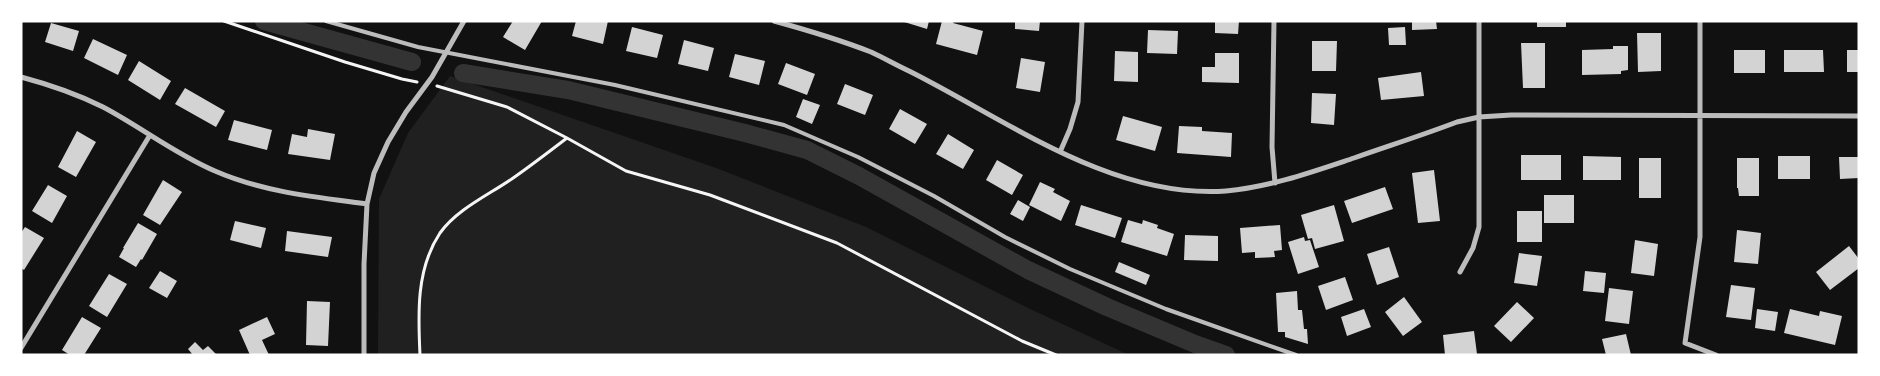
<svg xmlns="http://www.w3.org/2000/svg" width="1880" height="376" font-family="'Playfair Display',serif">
	<rect width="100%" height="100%" fill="#111"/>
	<!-- green -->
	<path fill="#202020" d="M450,76L719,169L866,227L1026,307L1129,355H378L379,199L408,133Z"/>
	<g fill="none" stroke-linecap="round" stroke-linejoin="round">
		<!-- canal -->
		<path stroke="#333" stroke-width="18" d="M264,21L412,62
			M463,73L568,90L745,133L807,150L859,176L1028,270L1107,307L1195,344L1226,355"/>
	</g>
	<!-- building -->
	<path fill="#d3d3d3" d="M513,21H542L525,50L503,37Z
		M576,21H608L603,44L572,36Z
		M901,21H929L927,29Z
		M942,21H954L953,23L983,31L977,55L936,44Z
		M1015,21H1040L1039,31L1015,29Z
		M1215,21H1239L1238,34L1215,33Z
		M1412,21H1436L1437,29L1412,30Z
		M1537,21H1566V27H1537Z
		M51,23L79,31L73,51L45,42Z
		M632,27L663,35L657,58L626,51Z
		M1405,27L1406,45H1389L1388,28Z
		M1148,30L1178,31L1177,54L1147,53Z
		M1637,33H1661V71L1638,72Z
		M93,39L127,55L118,75L84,58Z
		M684,40L714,48L708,71L678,64Z
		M1312,41H1337L1336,71H1312Z
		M1521,43H1545V88H1523Z
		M1613,46H1628V70L1621,71V74L1582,75V50L1613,49Z
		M1734,50H1765V73H1734Z
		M1784,50H1823L1824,72H1784Z
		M1847,50H1859V72H1847Z
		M1115,51L1138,52V82L1114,81Z
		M1215,53H1239V83L1202,82V67H1215Z
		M735,54L765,61L759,85L729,77Z
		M1021,58L1045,62L1040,92L1016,88Z
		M139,61L171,81L160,100L128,80Z
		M786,63L815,74L807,95L778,84Z
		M1421,72L1424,96L1381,100L1378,78Z
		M845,84L873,95L865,115L837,104Z
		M185,88L225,111L216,127L175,104Z
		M1312,93L1336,94L1334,125L1311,123Z
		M803,99L820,105L812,124L796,117Z
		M900,109L927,124L915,144L889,129Z
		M1123,116L1162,127L1155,151L1116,140Z
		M234,120L272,130L267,150L228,140Z
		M1179,126L1202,127V131L1232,133L1231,157L1177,153Z
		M308,129L335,134L330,160L288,154L292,134L307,137Z
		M77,131L96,142L76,177L58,167Z
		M948,134L974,150L963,169L936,154Z
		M1521,155H1561V180H1521Z
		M1583,156L1621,157V180H1583Z
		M1778,156H1810V179H1778Z
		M1839,157H1859V178L1840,179Z
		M1639,158H1661V198H1639Z
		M1737,158H1759V196H1739L1738,188H1737Z
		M997,160L1023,175L1012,195L986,180Z
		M1434,170L1440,221L1418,223L1412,173Z
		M163,180L182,192L160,225L143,215Z
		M1040,182L1055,189L1053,192L1070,201L1061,221L1029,205Z
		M48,185L67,196L52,223L32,211Z
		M1385,187L1393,209L1352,223L1344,201Z
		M1544,195H1574V223H1544Z
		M1018,200L1030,207L1023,221L1010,214Z
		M1081,205L1122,218L1115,238L1075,225Z
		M1334,205L1344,241L1315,249L1312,238L1308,239L1301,215Z
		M1517,211H1542V242H1517Z
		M1128,220L1142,224L1143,220L1158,225L1157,228L1174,234L1167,256L1121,242Z
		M235,221L266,228L261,248L230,240Z
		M138,223L157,234L142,260L141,259L136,267L119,257L124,248H123Z
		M1280,225L1282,250L1274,251L1275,257L1255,258V252L1242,253L1240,228Z
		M25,227L44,238L24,270L21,268V233Z
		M1737,230L1761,233L1758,264L1734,262Z
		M287,231L332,237L328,257L285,251Z
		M1185,235L1218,236V261L1184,260Z
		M1304,237L1305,241L1310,240L1319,267L1298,274L1288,242Z
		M1635,240L1658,244L1654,276L1631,273Z
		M1849,246L1859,259V268L1830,290L1816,272Z
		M1389,247L1399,277L1377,285L1367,254Z
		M1519,253L1542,256L1537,286L1514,283Z
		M1119,262L1150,275L1146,285L1115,272Z
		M160,271L177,281L167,298L149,288Z
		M1585,271L1606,273L1604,293L1583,291Z
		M109,274L127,284L107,317L89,306Z
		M1345,277L1353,300L1326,310L1318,286Z
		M1731,285L1755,288L1751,320L1726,317Z
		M1609,288L1633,291L1629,324L1605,321Z
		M1297,291L1298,310H1302L1304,329H1307L1308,344L1285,337V332H1278L1276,293Z
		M1404,297L1422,322L1403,336L1385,312Z
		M307,301L330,302L328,346L306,345Z
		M1517,302L1534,318L1511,342L1494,326Z
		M1364,309L1371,327L1347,336L1341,317Z
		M1757,309L1778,312L1775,331L1755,328Z
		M1790,309L1819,316L1820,311L1842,316L1835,345L1784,333Z
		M82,317L101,328L84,355H70L62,350Z
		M267,317L275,334L262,340L269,355H250L239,330Z
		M1474,331L1477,354L1445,355L1443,335Z
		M1626,334L1631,355H1606L1602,339Z
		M195,342L203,350L208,346L217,355H193L188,349Z"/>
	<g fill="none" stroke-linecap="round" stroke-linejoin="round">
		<!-- path -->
		<path stroke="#f5f5f5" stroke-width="3" d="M224,21L345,62L402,79L417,82
			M437,86L507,107L567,138L626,171L710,195L837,243L1022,341L1056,355
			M420,355C418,314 416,269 440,233C458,208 491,194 516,176C533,164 550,151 567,138"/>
		<!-- service -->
		<path stroke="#bcbcbc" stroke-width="4" d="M326,21L418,47L615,85L784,125L858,157L934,196L1005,237L1070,269L1166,309L1296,355"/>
		<!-- minor -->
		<path stroke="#bcbcbc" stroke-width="5" d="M774,21C807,30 840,40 871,52C884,58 896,65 909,71C1007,120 1111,199 1226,191C1270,187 1312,172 1354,158C1388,146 1423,135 1457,122L1479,117L1511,115L1859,116
			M1274,21L1272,147L1275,183
			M1700,21V237L1685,343L1716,355
			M21,77C51,85 75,93 103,107C141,127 175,154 215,171C263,192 315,197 367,204
			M1060,152L1070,129L1078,102L1082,21
			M1460,272L1473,248L1479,227V21
			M21,348L150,135
			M364,355V264L367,204L374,173L388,142L406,112L432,77L464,21"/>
	</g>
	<!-- border -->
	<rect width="1880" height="376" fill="none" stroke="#ffffff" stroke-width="45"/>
</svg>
